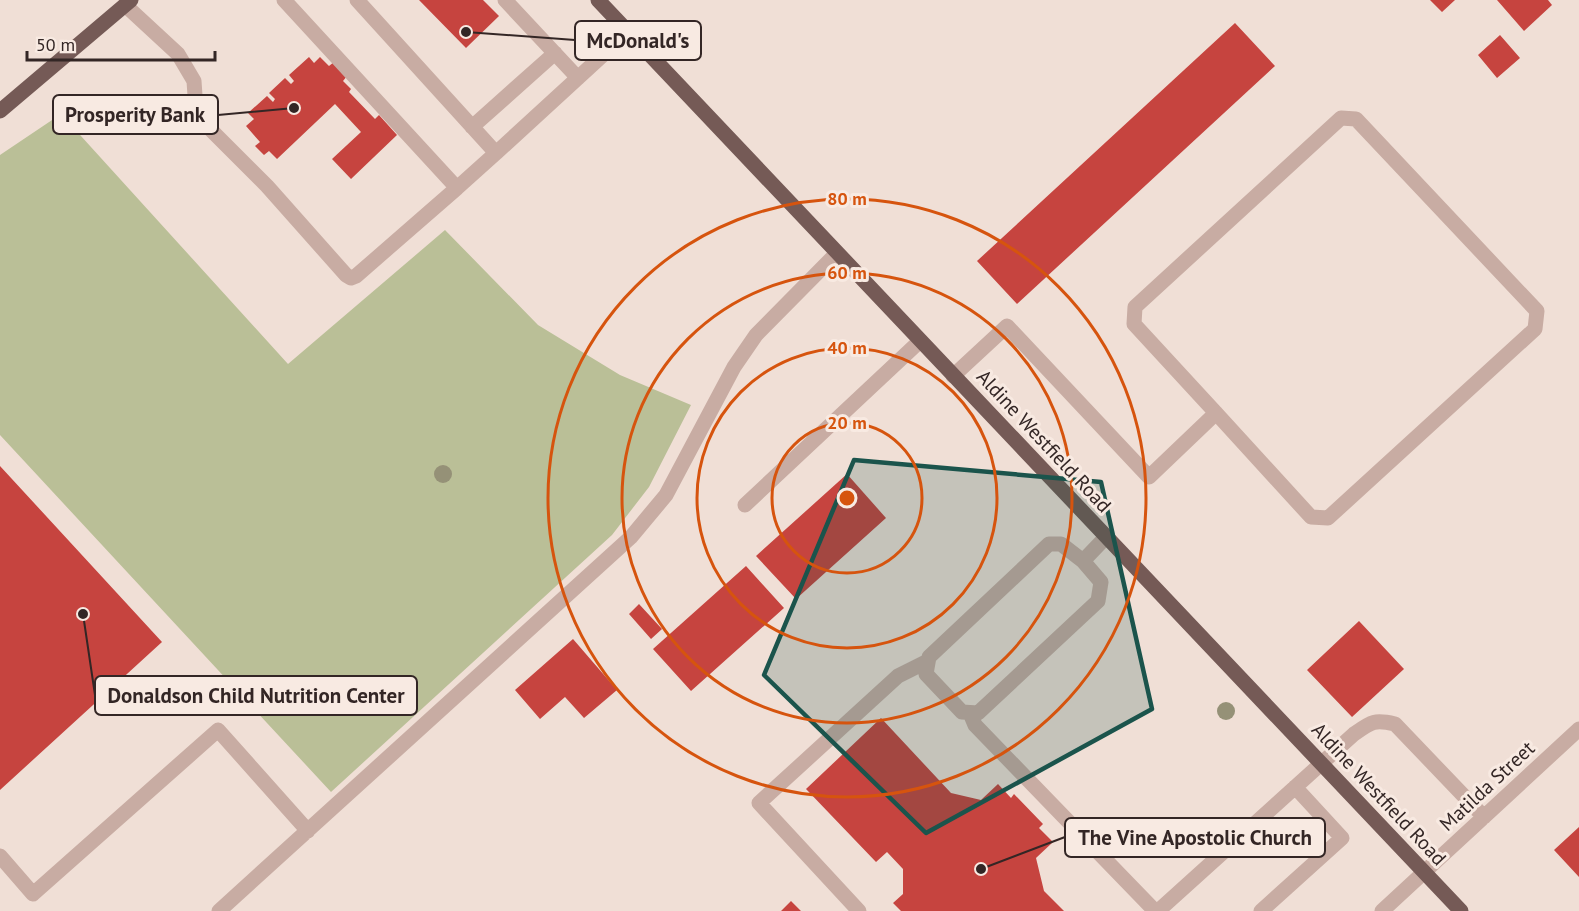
<svg xmlns="http://www.w3.org/2000/svg" width="1579" height="911" font-family="'PT Sans',sans-serif">
	<rect width="100%" height="100%" fill="#f0dfd6"/>
	<!-- green -->
	<path fill="#babf97" d="M61,114L288,364L445,230L538,325L620,375L691,405L649,487L612,535L331,792L0,435V155Z"/>
	<!-- building -->
	<path fill="#c6443f" d="M419,0H483L499,16L466,48Z
		M1430,0H1455L1442,12Z
		M1497,0H1548L1552,5L1524,31Z
		M1235,23L1275,66L1017,304L977,261Z
		M1500,35L1520,58L1497,78L1478,55Z
		M309,57L314,63L320,57L329,66L334,62L347,76L343,81L351,89L349,92L375,119L379,115L397,135L351,179L332,159L361,132L335,104L277,159L269,151L264,155L255,146L260,142L246,126L254,119L248,113L267,96L273,102L275,99L269,93L285,78L291,84L294,81L289,75Z
		M0,466L162,642L0,790Z
		M847,474L886,518L796,599L756,556Z
		M746,566L784,608L691,691L653,649Z
		M639,604L662,629L651,639L629,614Z
		M1359,621L1404,669L1352,717L1307,670Z
		M573,639L617,690L584,718L565,697L540,719L515,690Z
		M881,718L951,793L981,800L998,784L1011,798L1014,794L1043,824L1039,828L1053,842L1036,858L1044,891L1064,911H901L893,903L903,894V869L887,852L876,862L806,789Z
		M1579,827V877L1554,850Z
		M791,901L801,911H781Z"/>
	<g fill="none" stroke-linecap="round" stroke-linejoin="round">
		<!-- minor -->
		<path stroke="#c8aca3" stroke-width="15" d="M357,0L496,153L628,32
			M505,0L578,78
			M125,5L178,54L194,81L196,110L200,119L267,186L346,275L351,278L356,276L457,188L284,0
			M472,127L555,53
			M457,188L496,153
			M953,376L1007,326L1149,477L1216,413L1311,517L1328,518L1535,329L1537,311L1356,119L1341,118L1135,307L1134,324L1216,413
			M745,505L920,341
			M1049,544H1061L1083,561L1101,582L1098,601L978,713L962,712L926,674L929,657Z
			M1083,561L1106,537
			M970,713L975,725L1155,911
			M0,856L33,894L218,730L308,831
			M219,911L631,537L666,495L734,367L756,335L837,253
			M859,911L759,803L898,676L928,661
			M1158,911L1354,734C1371,722 1374,719 1395,724L1484,817
			M1261,911L1342,838L1295,787
			M1382,911L1579,729"/>
		<!-- major -->
		<path stroke="#755a56" stroke-width="15" d="M598,0L1461,911
			M0,111L131,0"/>
	</g>
	<!-- trees -->
	<g fill="#959177">
		<circle cx="443" cy="474" r="9"/>
		<circle cx="1226" cy="711" r="9"/>
	</g>
	<!-- marked area -->
	<path fill="#1b544c" fill-opacity="0.2" stroke="#1b544c" stroke-width="4.5" stroke-linejoin="round" d="M854,460L1101,482L1152,709L926,833L764,675Z"/>
	<!-- distance rings -->
	<g fill="none" stroke="#d6540e" stroke-width="3">
		<circle cx="847" cy="498" r="75"/>
		<circle cx="847" cy="498" r="150"/>
		<circle cx="847" cy="498" r="225"/>
		<circle cx="847" cy="498" r="299"/>
	</g>
	<g text-anchor="middle" dominant-baseline="central" stroke-width="6" stroke-linejoin="round" paint-order="stroke">
		<!-- street labels -->
		<g font-size="20" fill="#332625" stroke="#f8eae2">
			<text transform="translate(1044 441) rotate(47)">Aldine Westfield Road</text>
			<text transform="translate(1487 786) rotate(-43)">Matilda Street</text>
			<text transform="translate(1379 794) rotate(47)">Aldine Westfield Road</text>
		</g>
	</g>
	<circle cx="847" cy="498" r="9" fill="#d6540e" stroke="#f8eae2" stroke-width="3"/>
	<g font-size="18" text-anchor="middle" font-weight="bold" fill="#d6540e" stroke="#f8eae2" stroke-width="6" stroke-linejoin="round" paint-order="stroke">
		<text x="847" y="205">80 m</text>
		<text x="847" y="279">60 m</text>
		<text x="847" y="354">40 m</text>
		<text x="847" y="429">20 m</text>
	</g>
	<!-- callouts -->
	<path fill="none" stroke="#332625" stroke-width="2" d="M466 32L575 40M294 108L218 115M83 614L95 695M981 869L1065 837"/>
	<g fill="#332625" stroke="#f8eae2" stroke-width="2">
		<circle cx="466" cy="32" r="6"/>
		<circle cx="294" cy="108" r="6"/>
		<circle cx="83" cy="614" r="6"/>
		<circle cx="981" cy="869" r="6"/>
	</g>
	<g fill="#f8eae2" stroke="#332625" stroke-width="2">
		<rect x="575" y="21" width="126" height="39" rx="6"/>
		<rect x="53" y="95" width="165" height="39" rx="6"/>
		<rect x="95" y="676" width="322" height="39" rx="6"/>
		<rect x="1065" y="818" width="260" height="39" rx="6"/>
	</g>
	<g font-size="21" text-anchor="middle" font-weight="bold" fill="#332625">
		<text x="638" y="48">McDonald's</text>
		<text x="135" y="122">Prosperity Bank</text>
		<text x="256" y="703">Donaldson Child Nutrition Center</text>
		<text x="1195" y="845">The Vine Apostolic Church</text>
	</g>
	<!-- scale -->
	<path d="M27 51v9h188v-9" fill="none" stroke="#332625" stroke-width="3"/>
	<text x="36" y="51" font-size="18" fill="#332625" stroke="#f8eae2" stroke-width="4.5" paint-order="stroke">50 m</text>
</svg>
